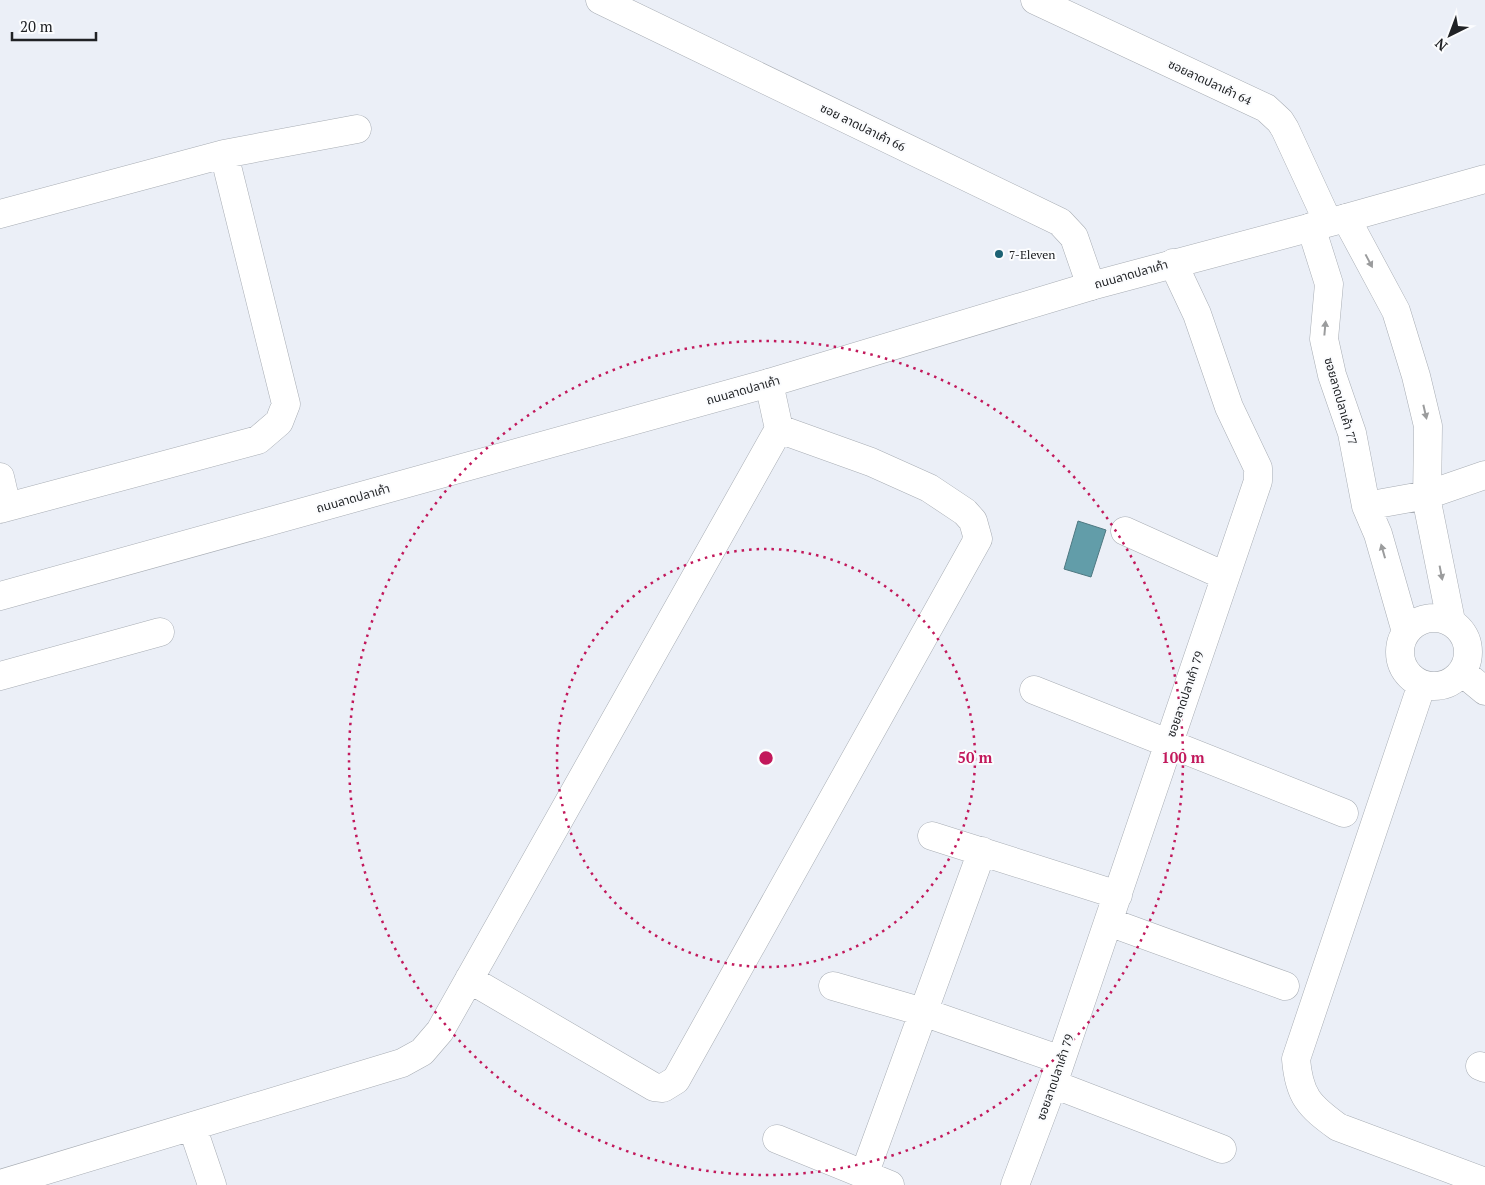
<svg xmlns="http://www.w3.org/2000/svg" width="1485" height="1185" font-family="'PT Serif','Noto Sans Thai',serif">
	<rect width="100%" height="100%" fill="#ebeff7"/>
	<!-- water -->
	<path fill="#629da9" stroke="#4e7881" d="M1078,521L1106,530L1091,577L1064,569Z"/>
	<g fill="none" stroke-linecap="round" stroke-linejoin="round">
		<defs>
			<path id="minor" d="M600,0L1060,222L1074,237L1091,286
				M1035,0L1266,108L1280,121L1285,129L1328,222
				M0,214L224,154L357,129
				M1346,218L1396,311L1416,376L1428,426L1427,502L1451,621
				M1311,227L1329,284L1324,339L1332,375L1352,433L1366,506L1378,534L1406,632
				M0,477L7,507
				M1366,506L1427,495L1485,475
				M0,509L258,440L279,422L286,404L224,154
				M1125,531L1225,576
				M1400 652a34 34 0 1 1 68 0a34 34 0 1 1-68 0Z
				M1462,672L1485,691
				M0,676L160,632
				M1422,684L1296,1059C1299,1096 1309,1106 1338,1127L1485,1182
				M1034,690L1344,813
				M932,836L1118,895
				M1109,922L1285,986
				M469,979L654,1087L663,1088L676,1080L978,539L973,521L965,512L929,488L871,462L779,429
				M833,986L923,1012L1061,1060
				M1480,1066L1485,1068
				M1053,1084L1222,1149
				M192,1126L212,1185
				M777,1139L890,1185
				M864,1175L982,851
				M0,1184L402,1063L422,1052L440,1031L779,429L769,383
				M1015,1185L1053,1084L1258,481V468L1229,407L1197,314L1173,263"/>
			<path id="major" d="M0,596L769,383L1091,286L1346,218L1485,179"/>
		</defs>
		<!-- minor casing -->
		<use href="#minor" stroke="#a8adb4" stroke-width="29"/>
		<!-- major casing -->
		<use href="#major" stroke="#a8adb4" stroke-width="29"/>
		<!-- minor -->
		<use href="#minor" stroke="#fff" stroke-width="28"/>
		<!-- major -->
		<use href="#major" stroke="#fff" stroke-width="28"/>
	</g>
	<!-- one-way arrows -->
	<defs><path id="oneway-solid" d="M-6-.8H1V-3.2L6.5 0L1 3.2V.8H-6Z" transform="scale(1.25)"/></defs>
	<g fill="#9b9c9d">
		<use href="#oneway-solid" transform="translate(1369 261) rotate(62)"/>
		<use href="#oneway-solid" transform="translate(1325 328) rotate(-85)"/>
		<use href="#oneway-solid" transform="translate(1425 412) rotate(77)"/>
		<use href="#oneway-solid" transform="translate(1383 551) rotate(-106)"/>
		<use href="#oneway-solid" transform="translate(1441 573) rotate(79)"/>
	</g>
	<!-- distance rings -->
	<g fill="none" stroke="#c2185b" stroke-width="2.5" stroke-dasharray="2.5 5">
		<circle cx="766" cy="758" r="209"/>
		<circle cx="766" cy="758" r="417"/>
	</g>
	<!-- markers -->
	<circle fill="#1d6274" stroke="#fbfcfe" stroke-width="2" cx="999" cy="254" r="5"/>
	<g text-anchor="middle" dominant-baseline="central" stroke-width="4" stroke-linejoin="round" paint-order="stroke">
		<!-- street labels -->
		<g font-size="12" fill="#202225" stroke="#fbfcfe">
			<text transform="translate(1210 82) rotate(25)">ซอยลาดปลาเค้า 64</text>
			<text transform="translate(863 127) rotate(26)">ซอย ลาดปลาเค้า 66</text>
			<text transform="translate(1131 274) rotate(-16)">ถนนลาดปลาเค้า</text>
			<text transform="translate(743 390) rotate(-16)">ถนนลาดปลาเค้า</text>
			<text transform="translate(1341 401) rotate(74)">ซอยลาดปลาเค้า 77</text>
			<text transform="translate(353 498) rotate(-16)">ถนนลาดปลาเค้า</text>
			<text transform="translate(1185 694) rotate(-71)">ซอยลาดปลาเค้า 79</text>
			<text transform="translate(1055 1077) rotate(-71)">ซอยลาดปลาเค้า 79</text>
		</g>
		<!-- poi labels -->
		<g font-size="12" fill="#202225" stroke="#fbfcfe" text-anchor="start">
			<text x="1009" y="254">7-Eleven</text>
		</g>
	</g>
	<circle cx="766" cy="758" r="8" fill="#c2185b" stroke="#fbfcfe" stroke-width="2.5"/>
	<g font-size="15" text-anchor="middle" font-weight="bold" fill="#c2185b" stroke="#fbfcfe" stroke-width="4" stroke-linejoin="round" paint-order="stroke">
		<text x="975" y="763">50 m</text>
		<text x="1183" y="763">100 m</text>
	</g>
	<!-- north arrow -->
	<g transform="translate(1450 35) rotate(222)" stroke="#fbfcfe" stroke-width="4" paint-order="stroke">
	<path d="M0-4L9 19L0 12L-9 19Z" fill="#202225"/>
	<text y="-8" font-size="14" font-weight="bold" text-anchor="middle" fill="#202225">N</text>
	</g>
	<!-- scale -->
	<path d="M12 32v8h84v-8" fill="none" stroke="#202225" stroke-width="2.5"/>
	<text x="20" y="32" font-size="15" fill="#202225" stroke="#fbfcfe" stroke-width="4" paint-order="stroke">20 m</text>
</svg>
